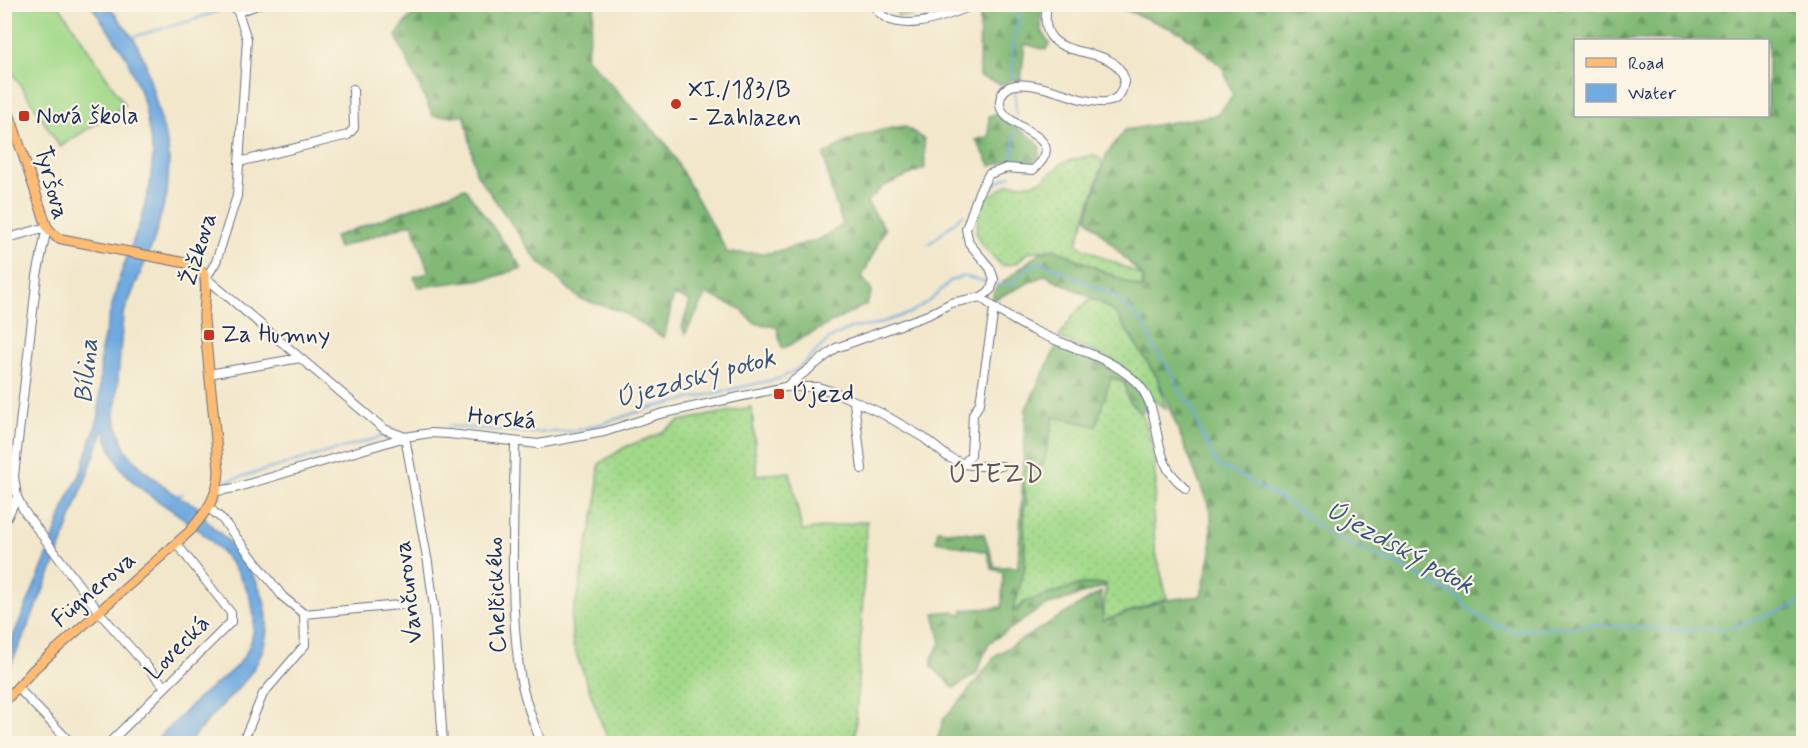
<svg xmlns="http://www.w3.org/2000/svg" width="1808" height="748" font-family="Mynerve,sans-serif">
	<defs>
		<pattern id="grass-dots" width="8" height="8" patternUnits="userSpaceOnUse" patternTransform="scale(1.5)"><rect width="8" height="8" fill="#a3d98a"/><path d="M2 2h.1M6 6h.1" fill="none" stroke="#8cbb7a" stroke-width="1.8" stroke-linecap="round"/></pattern>
		<pattern id="forest-firs" width="22" height="20" patternUnits="userSpaceOnUse" patternTransform="scale(1.5)"><rect width="22" height="20" fill="#82b976"/><path d="M5 1l3.5 6h-7zM16 11l3.5 6h-7z" fill="#6a9764"/></pattern>
	</defs>
	<rect width="100%" height="100%" fill="#fcf5e5"/>
	<filter id="ink" filterUnits="userSpaceOnUse"><feTurbulence type="fractalNoise" baseFrequency=".0167" numOctaves="2"/><feDisplacementMap in="SourceGraphic" scale="12" xChannelSelector="R" yChannelSelector="G"/><feConvolveMatrix kernelMatrix="1 2 1 2 8 2 1 2 1" color-interpolation-filters="sRGB"/></filter>
	<filter id="wash" filterUnits="userSpaceOnUse"><feTurbulence type="fractalNoise" baseFrequency=".008" numOctaves="4" result="noise"/><feDisplacementMap in="SourceGraphic" scale="24" xChannelSelector="R" yChannelSelector="G"/><feGaussianBlur stdDeviation="1.35" result="paint"/><feColorMatrix in="noise" values="0 0 0 0 0 0 0 0 0 0 0 0 0 0 0 0 0 1.4 0 .05"/><feComposite in="paint" operator="in"/></filter>
	<g filter="url(#wash)">
		<rect width="100%" height="100%" fill="#f2e7cb"/>
		<!-- grass -->
		<path fill="url(#grass-dots)" stroke="#5f8474" stroke-width="1.5" d="M898,5L949,4V6C932,11 915,17 897,16L899,7Z
			M1090,156H1095L1101,159L1102,167L1077,243C1096,258 1122,263 1143,277L1142,289L1055,249L1028,252L1017,263L1002,266L980,243L976,231L980,208L984,200L1008,184H1032L1041,181L1064,162Z
			M1095,299L1117,315L1157,377L1166,409L1149,396L1130,374L1111,359L1059,338C1068,323 1077,305 1095,299Z
			M1111,377L1125,383L1127,398L1144,418L1157,462L1154,469L1156,481L1153,513L1155,549L1167,598L1102,621L1106,585H1096L1025,602L1013,612L1025,566L1024,506L1026,504L1022,472L1043,464L1054,417Z
			M752,407L757,475L790,472L802,531L867,521L855,737L843,739L842,744L609,743L573,645L571,618L579,591L585,554L597,503L599,464L625,447L657,435L680,421Z"/>
		<!-- forest -->
		<path fill="url(#forest-firs)" stroke="#4e746a" stroke-width="1.5" fill-rule="evenodd" d="M988,4L1042,5C1040,21 1039,31 1050,44L1046,50L1025,44L1021,80H1011L1002,85L979,76L980,10Z
			M419,5H595L586,57L667,145L728,253H771L820,239L843,225L831,190L824,155C848,137 875,131 904,126L924,139L925,168L884,186L867,202L885,229L862,277L872,291L867,304L782,349L777,327L754,323L741,309L707,294L685,334L682,327L690,301L674,295L664,338L621,311L580,299L536,259L476,173L465,116H433L396,36L408,19L421,8Z
			M1113,5H1803V743L936,744L944,718L963,698L996,655L1101,592L1103,621L1165,600L1201,596L1211,552V512L1157,377L1117,315L1100,302L1045,275L991,301L995,289L1039,253L1055,249L1142,289L1143,277L1087,218L1106,155L1125,130L1217,115L1233,96L1223,68L1182,33ZM1576,40H1768V116H1576Z
			M996,114L1035,140L1040,148L1039,157L1028,166L1010,160L991,166L976,140L989,136V116Z
			M465,188L522,268L491,278L419,287L414,277L429,273L412,223L338,248L334,237Z
			M1058,343L1111,369L1151,401L1141,414L1127,398L1125,383L1111,377L1096,426L1054,417L1043,465L1023,472L1026,409Z
			M1023,476L1027,504L1024,506L1025,566L1013,611H1017L1025,602L1081,584H1106V586L1043,607L989,643L976,674L954,688L932,667V658L941,643L934,613L954,611L962,616L963,610L1002,607L1003,572L992,569L987,552L936,541L938,530L984,534L995,567H1018Z"/>
		<!-- pitch -->
		<path fill="#a3d98a" stroke="#5f8474" stroke-width="1.5" d="M16,5H59L125,105L60,147L5,61V12Z"/>
		<!-- water -->
		<path fill="#6faae0" stroke="#456c9f" stroke-width="1.5" d="M91,5H108L134,39L145,61L168,147L169,161L167,194L153,243L123,315L115,417C118,427 120,439 125,448C134,464 163,486 179,497C185,501 193,503 199,508C203,512 205,519 209,523C217,531 225,537 232,546C256,575 275,607 264,646C253,685 210,710 190,743H153C170,728 185,710 202,695C215,683 233,673 243,658C258,635 257,608 244,584C229,556 209,536 183,518C161,502 134,488 119,465C113,455 108,443 105,431H103L55,563L5,679V656L48,554L68,497L80,475L99,416L101,349L119,279L141,220L150,185L153,155L144,102L126,56Z"/>
		<g fill="none" stroke-linecap="round" stroke-linejoin="round">
			<!-- stream -->
			<path stroke="#6faae0" stroke-width="2" d="M132,37L193,20L224,9
				M1013,78V42L1022,4
				M1015,90L1016,116
				M1013,162L1015,131
				M983,196L998,182L1011,175
				M928,245L964,214
				M995,284L1000,285L1013,284L1029,266L1044,263L1113,295L1145,325L1153,345L1175,378L1180,393L1192,406L1199,429L1215,461L1220,467L1248,479L1255,485L1286,501L1332,537L1393,562L1458,597L1471,611L1491,624L1513,631L1597,625L1680,630L1733,628L1804,602
				M448,426L532,433L574,431L601,424L650,408L781,378L799,368L829,339L850,328L871,326L910,313L932,299L950,281L963,276L990,283
				M227,481L384,436
				M174,496L183,494"/>
		</g>
	</g>
	<g filter="url(#ink)">
		<g fill="none" stroke-linecap="round" stroke-linejoin="round">
			<defs>
				<path id="minor" d="M231,4L238,12L247,39L237,196L216,262L206,278L384,429L405,437
					M873,4C892,40 947,16 976,4
					M238,12L260,4
					M239,162L348,135L354,128L353,89
					M4,239L47,227L37,276L14,476L17,497L24,511L99,612L165,687
					M981,297C998,312 1019,324 1039,333C1071,348 1108,356 1134,380C1160,403 1152,440 1168,469C1172,476 1180,483 1186,489
					M209,374L300,358
					M787,386L836,348L928,315L951,303L981,297L987,293L991,289L994,279L990,268L969,243L966,229L979,192L989,174L1007,168L1033,170C1076,133 997,131 1000,101C1004,68 1062,94 1081,99C1097,103 1119,107 1123,86C1125,81 1125,78 1122,73C1110,49 1071,57 1053,39C1044,30 1045,17 1047,4
					M854,402L862,469
					M405,437L428,563L434,607L443,744
					M515,442C514,517 509,594 519,668C522,694 532,720 542,744
					M964,464L971,455L973,414L980,403L994,309
					M217,491L235,488L405,437L430,433L449,434L538,444L604,432L660,414L785,387H818L837,393L883,414L924,438L948,457L964,464L979,466H1002
					M209,508L222,519L283,597L304,614L305,645L263,694L242,744
					M4,524L17,497
					M304,614L410,604
					M17,687L72,744
					M108,744L231,622V613L227,608L176,543"/>
				<path id="major" d="M4,98L47,227L56,237L62,239L191,264L203,272C209,286 203,305 204,320L219,471C218,497 206,512 190,531L34,669L4,702"/>
			</defs>
			<!-- minor casing -->
			<use href="#minor" stroke="#666f84" stroke-width="10"/>
			<!-- major casing -->
			<use href="#major" stroke="#666f84" stroke-width="11"/>
			<!-- minor -->
			<use href="#minor" stroke="#fff" stroke-width="8"/>
			<!-- major -->
			<use href="#major" stroke="#febb71" stroke-width="9"/>
		</g>
	</g>
	<!-- markers -->
	<g fill="#c8321e" stroke="#fcf5e5" stroke-width="2">
		<circle cx="676" cy="104" r="6"/>
		<rect x="18" y="110" width="12" height="12" rx="3"/>
		<rect x="203" y="329" width="12" height="12" rx="3"/>
		<rect x="773" y="388" width="12" height="12" rx="3"/>
	</g>
	<g text-anchor="middle" dominant-baseline="central" stroke-width="4.5" stroke-linejoin="round" paint-order="stroke">
		<!-- poi labels -->
		<g font-size="24" fill="#1b2f5e" stroke="#fcf5e5" text-anchor="start">
			<text x="688" y="90">XI./183/B<tspan x="688" dy="28">- Zahlazen</tspan></text>
			<text x="36" y="116">Nová škola</text>
			<text x="221" y="335">Za Humny</text>
			<text x="791" y="394">Újezd</text>
		</g>
		<!-- street labels -->
		<g font-size="24" fill="#1b2f5e" stroke="#fcf5e5">
			<text transform="translate(51 183) rotate(75)">Tyršova</text>
			<text transform="translate(199 249) rotate(-73)">Žižkova</text>
			<text transform="translate(502 419) rotate(5)">Horská</text>
			<text transform="translate(94 590) rotate(-41)">Fügnerova</text>
			<text transform="translate(409 592) rotate(-97)">Vančurova</text>
			<text transform="translate(497 595) rotate(-92)">Chelčického</text>
			<text transform="translate(178 648) rotate(-45)">Lovecká</text>
		</g>
		<!-- water labels -->
		<g font-size="26" font-style="italic" fill="#345485" stroke="#fcf5e5">
			<text transform="translate(87 371) rotate(-85)">Bílina</text>
			<text transform="translate(695 379) rotate(-15)">Újezdský potok</text>
			<text transform="translate(1399 548) rotate(29)">Újezdský potok</text>
		</g>
		<!-- quarter labels -->
		<g font-size="27" letter-spacing="1.5" fill="#5e575f" stroke="#fcf5e5">
			<text x="996" y="474">ÚJEZD</text>
		</g>
	</g>
	<!-- margin -->
	<rect width="1808" height="748" fill="none" stroke="#fcf5e5" stroke-width="24"/>
	<!-- legend -->
	<rect x="1574" y="39" width="195" height="78" fill="#fcf5e5" stroke="#a2a6af" stroke-width="1.5"/>
	<rect x="1586" y="58" width="30" height="9" fill="#febb71" stroke="#a2a6af" stroke-width="1.5"/>
	<text x="1628" y="69" font-size="18" fill="#1b2f5e">Road</text>
	<rect x="1586" y="84" width="30" height="18" fill="#6faae0" stroke="#a2a6af" stroke-width="1.5"/>
	<text x="1628" y="99" font-size="18" fill="#1b2f5e">Water</text>
</svg>
